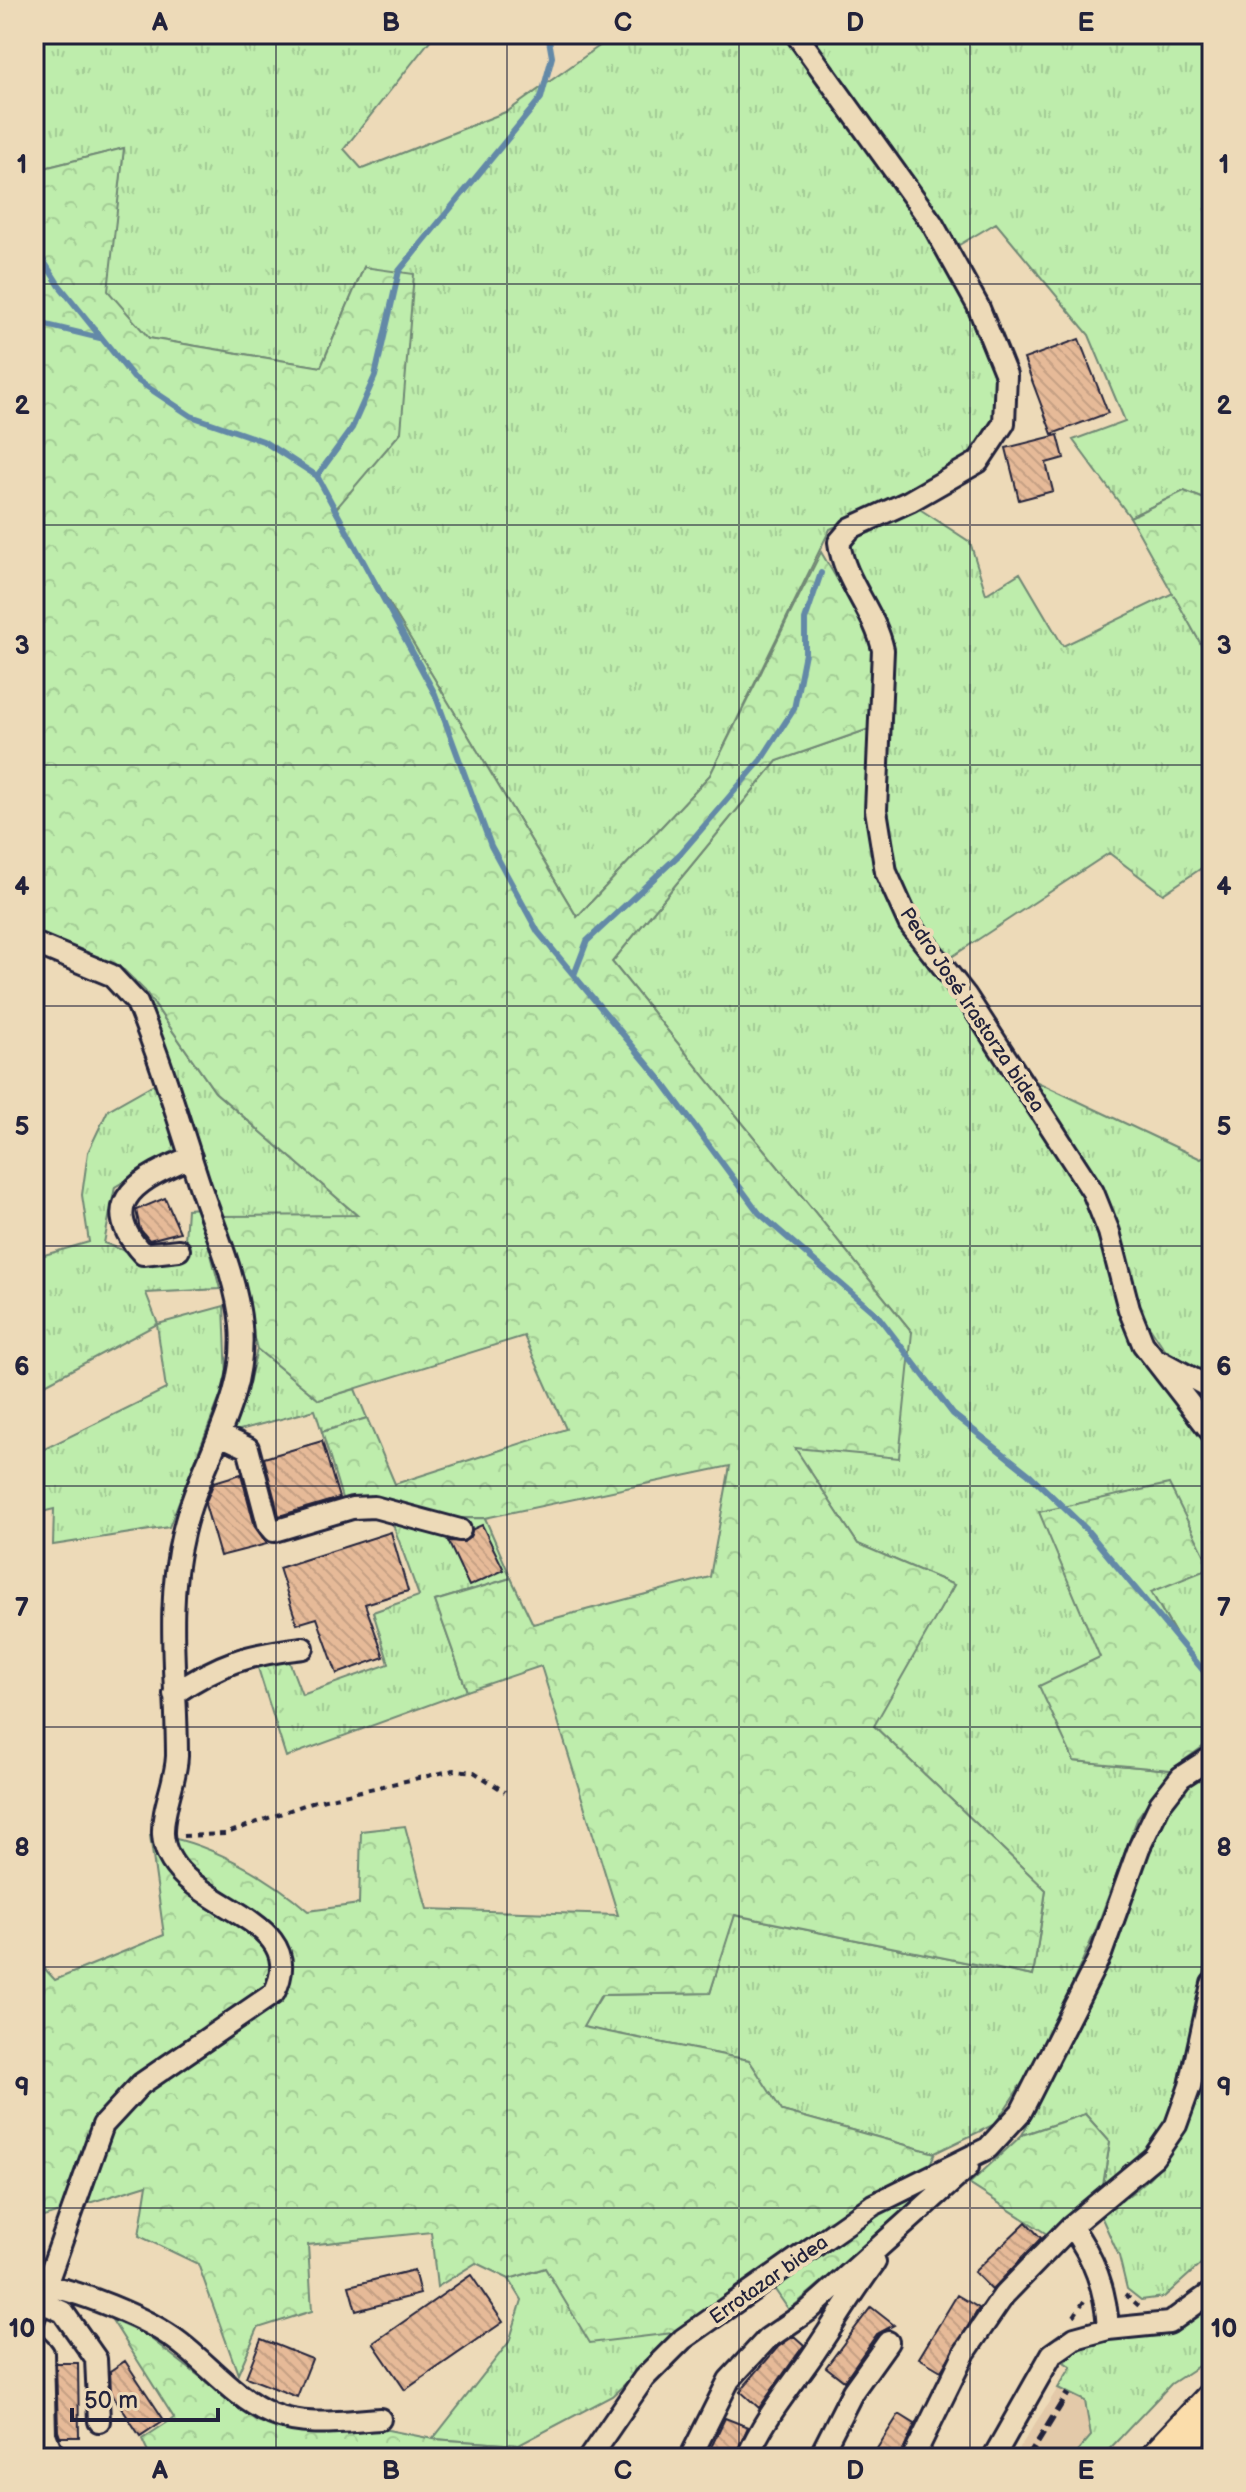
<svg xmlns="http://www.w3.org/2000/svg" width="1246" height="2492" font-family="'Balsamiq Sans',sans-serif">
	<defs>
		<pattern id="grass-tufts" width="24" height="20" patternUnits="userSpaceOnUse" patternTransform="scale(2)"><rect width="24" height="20" fill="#beedac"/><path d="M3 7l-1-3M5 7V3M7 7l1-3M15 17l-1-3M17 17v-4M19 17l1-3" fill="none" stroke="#a3cb95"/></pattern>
		<pattern id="forest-crowns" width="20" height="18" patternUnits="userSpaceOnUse" patternTransform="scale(2)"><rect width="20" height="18" fill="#beedac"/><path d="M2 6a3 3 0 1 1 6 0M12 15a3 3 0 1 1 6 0" fill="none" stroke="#a3cb95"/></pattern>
		<pattern id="building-back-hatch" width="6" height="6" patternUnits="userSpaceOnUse" patternTransform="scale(2)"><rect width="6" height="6" fill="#e6ba98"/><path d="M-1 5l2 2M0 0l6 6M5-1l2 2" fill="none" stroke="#c5a084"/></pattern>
	</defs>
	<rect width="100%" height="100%" fill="#eddab8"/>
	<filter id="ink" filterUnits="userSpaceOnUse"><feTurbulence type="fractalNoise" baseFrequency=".0125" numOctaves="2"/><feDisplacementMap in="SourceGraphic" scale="16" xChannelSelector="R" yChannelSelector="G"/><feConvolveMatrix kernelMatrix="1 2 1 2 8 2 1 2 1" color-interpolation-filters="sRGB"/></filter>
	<g filter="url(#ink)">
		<!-- built -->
		<path fill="#e3c9a9" d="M1058,2388L1085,2401L1092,2436L1072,2458H1013Z"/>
		<!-- grass -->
		<path fill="url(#grass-tufts)" stroke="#708874" stroke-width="2" d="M34,34H435L344,149L362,169L508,111L612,37L606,34H785L925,222L999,372V412L979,448L907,494L830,529L710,775L577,917L333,510L401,432L364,267L321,367L148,338L107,291L124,148L36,170L34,167Z
			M806,34H1212V502L1184,491L1130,517L1073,440L1125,421L1089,335L996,223L959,245Z
			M918,508L970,542L986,594L1020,573L1063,646L1173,593L1212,664V861L1163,894L1109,853L947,960L907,904L896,873L888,825L886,764L894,654L886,622L852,565L850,549L859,532Z
			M869,729L867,799L873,865L890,908L962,1001L1088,1205L1125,1321L1150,1370L1202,1436L1212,1459V1677L1188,1655L1151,1592L1169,1484L1100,1657L1074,1761L1171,1770L1138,1817L1095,1932L1042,2053L995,2124L935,2153L782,2111L748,2060L582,2027L602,1995L710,1993L734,1915L1033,1976L1046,1890L873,1725L954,1585L858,1544L794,1447L912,1332L612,962L777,761Z
			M145,991L215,1092L358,1216H218Z
			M1033,1080L1201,1159L1212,1151V1420L1141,1314L1115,1219L1089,1170Z
			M154,1084L177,1150L115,1187L104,1243L149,1260L184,1256L187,1209L199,1208L220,1289L146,1293L158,1324L224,1306L227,1379L169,1527L53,1545L54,1509L34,1514V1454L166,1389L157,1324L34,1390V1258L89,1242L82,1195L88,1152L108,1110Z
			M257,1349L319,1400L355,1389L367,1418L322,1432L315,1410L232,1432L247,1392Z
			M485,1518L511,1578L435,1601L467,1691L286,1757L253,1652L282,1643L302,1695L389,1664L373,1612L419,1596L391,1519Z
			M1212,1767V1940L1172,2110L1148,2149L1103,2185L1110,2142L1085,2114L1022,2135L1106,1970L1165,1809L1182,1790Z
			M1212,2026V2254L1164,2297L1141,2300L1127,2289L1119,2256L1101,2216C1117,2204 1135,2192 1149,2178C1190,2136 1199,2081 1212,2026Z
			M545,2268L681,2332L612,2396L519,2445L433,2439L509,2342L522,2300L509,2279Z
			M1212,2303V2357L1171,2384L1101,2458H1072L1091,2436L1085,2401L1058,2388L1071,2367L1064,2362C1101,2324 1140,2348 1182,2326C1193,2321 1203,2310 1212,2303Z"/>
		<!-- forest -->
		<path fill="url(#forest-crowns)" stroke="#708874" stroke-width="2" d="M124,148L108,291L149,338L321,367L364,267L414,274L401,432L334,511L577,917L710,775L821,552L873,640L869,729L777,761L612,962L912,1332L899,1458L795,1448L858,1544L954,1585L874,1726L1046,1890L1033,1976L735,1915L710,1993L601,1995L583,2027L749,2060L782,2111L935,2153L912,2205L789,2310L762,2271L681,2332L590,2343L545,2268L509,2279L476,2263L437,2287L431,2232L308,2245L312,2311L258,2328L238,2374L198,2264L139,2236L147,2185L34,2220V1957L55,1980L164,1935L150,1835C202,1838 270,1877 308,1911L359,1904L361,1831L405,1826L427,1909L618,1915L541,1666L467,1691L435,1601L511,1578L533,1624L710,1577L730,1466L485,1518H348L322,1432L367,1418L395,1484L566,1429L524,1336L319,1400L257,1349L218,1216L357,1215L215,1092L145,991L124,970L34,930V167L37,170Z
			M1184,491L1212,502V664L1130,517Z
			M1169,1484L1211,1568L1151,1592L1188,1655L1212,1677V1740L1171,1770L1074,1761L1039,1686L1100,1657L1039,1512Z
			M1085,2114L1110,2142L1103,2185L1050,2236L969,2184L1022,2135Z
			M112,2320L146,2335L257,2421L285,2430H388L433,2439L519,2445L488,2458H151L142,2439L174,2418Z"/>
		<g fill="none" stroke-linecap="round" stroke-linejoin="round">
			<!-- stream -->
			<path stroke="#6389a7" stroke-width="6" d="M34,246L59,285L134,378L191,416L263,441L317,476L435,694L491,846L538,932L660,1079L759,1213L878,1316L953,1414L1029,1474L1086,1529L1212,1681
				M34,322L100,338
				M317,476L352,428L375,376L399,271L541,98L552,57L548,34
				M574,975L587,941L681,853L761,760L794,709L805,653V620L821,573"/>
		</g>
		<!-- building -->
		<path fill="url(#building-back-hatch)" stroke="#22223b" stroke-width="2" d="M1079,339L1108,413L1052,434L1024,359Z
			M1058,435L1064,458L1046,463L1053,491L1019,500L1006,448Z
			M165,1198L180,1232L149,1240L140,1229L136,1210Z
			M322,1441L339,1498L279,1516L264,1458Z
			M241,1474L255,1527L267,1544L220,1556L205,1504L214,1482Z
			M482,1525L504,1570L469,1586L448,1541L464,1542L473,1529Z
			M391,1532L408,1591L365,1604L384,1657L337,1674L317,1618L297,1624L279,1568Z
			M1026,2222L1041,2238L992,2290L974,2272Z
			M414,2270L420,2294L356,2311L349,2286Z
			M471,2275L503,2322L405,2390L373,2343Z
			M957,2295L979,2308L941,2371L919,2358Z
			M871,2307L894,2325L877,2334L844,2381L826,2367Z
			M794,2336L804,2345L759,2408L740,2391L778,2347Z
			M261,2339L312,2359L297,2397L246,2377Z
			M125,2361L164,2420L140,2436L111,2392L110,2371Z
			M56,2363H78L79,2437H60L58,2431Z
			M899,2414L915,2424L900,2458H871Z
			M725,2418L748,2427L734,2458H706Z"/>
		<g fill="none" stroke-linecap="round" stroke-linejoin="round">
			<defs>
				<path id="minor" d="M796,34L932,223L978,306L1006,375L1004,423L978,462L910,501L851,528L839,542C844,582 875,611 883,650L876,810L886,872L909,923L966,996L1093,1192L1109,1232L1129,1309L1143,1344L1212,1433
					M34,943L111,975L137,1003C162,1063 180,1125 200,1186C215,1230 237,1279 241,1326C248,1402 199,1462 183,1533C165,1606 177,1682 177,1756C176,1782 162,1808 163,1834C167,1910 315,1911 274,1993L141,2084L103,2125L34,2319
					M179,1250L143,1254C93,1200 144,1177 191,1157
					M1162,1362L1212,1389
					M220,1435L248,1448L268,1524L274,1531L352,1508L374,1507L460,1530
					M174,1694C219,1663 249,1654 303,1648
					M1071,2226C1094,2258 1106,2289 1108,2329
					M34,2284C74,2288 148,2318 180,2343C210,2366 236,2399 272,2414C305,2428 345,2421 380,2419
					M39,2301L63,2312L96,2359L99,2421
					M34,2344L43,2353L45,2434L54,2458
					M589,2458L644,2378L683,2339L873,2205L988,2148L1021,2112L1101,1954L1139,1848L1160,1804L1181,1777L1212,1757
					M690,2458L729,2380L767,2339L808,2311L968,2167
					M747,2458C763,2420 786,2393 810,2359C832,2327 852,2293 875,2262
					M819,2458L853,2391L888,2342
					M913,2458L965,2352L1004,2295L1071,2226L1154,2157L1176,2125L1190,2086L1212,1984
					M993,2458L1052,2354L1075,2338L1108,2329L1169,2323L1212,2292"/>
				<path id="major" d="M1151,2458L1212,2393
					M1174,2458L1212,2418"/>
			</defs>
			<!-- minor casing -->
			<use href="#minor" stroke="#22223b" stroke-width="26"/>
			<!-- major casing -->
			<use href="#major" stroke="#22223b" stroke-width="30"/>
			<!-- path -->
			<path stroke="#22223b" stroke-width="4" stroke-dasharray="6 6" stroke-linecap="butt" d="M183,1836L225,1834L312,1802L454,1770L474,1772L505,1792
				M1125,2294L1139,2306
				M1074,2316L1084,2301"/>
			<!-- minor -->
			<use href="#minor" stroke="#eddab8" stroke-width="20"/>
			<!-- major -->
			<use href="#major" stroke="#fbddab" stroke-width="24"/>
			<!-- rail -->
			<path stroke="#22223b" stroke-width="6" stroke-dasharray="12 6" stroke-linecap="butt" d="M1028,2458L1068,2393"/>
		</g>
	</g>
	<!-- grid -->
	<path fill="none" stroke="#22223b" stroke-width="2" stroke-opacity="0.55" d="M276,34V2458M507,34V2458M739,34V2458M970,34V2458M34,284H1212M34,525H1212M34,765H1212M34,1006H1212M34,1246H1212M34,1486H1212M34,1727H1212M34,1967H1212M34,2208H1212"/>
	<g text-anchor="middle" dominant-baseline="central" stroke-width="8" stroke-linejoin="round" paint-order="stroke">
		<!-- street labels -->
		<g font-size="20" fill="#22223b" stroke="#eddab8">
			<text transform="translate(972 1010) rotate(56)">Pedro José Irastorza bidea</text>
			<text transform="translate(769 2280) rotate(-35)">Errotazar bidea</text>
		</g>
	</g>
	<!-- margin -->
	<rect width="1246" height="2492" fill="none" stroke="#eddab8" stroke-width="88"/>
	<!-- scale -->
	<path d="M72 2408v12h146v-12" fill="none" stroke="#22223b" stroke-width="4"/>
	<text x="84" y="2408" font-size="24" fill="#22223b" stroke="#eddab8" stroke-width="6" paint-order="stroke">50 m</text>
	<rect x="44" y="44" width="1158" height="2404" fill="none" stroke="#22223b" stroke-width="3"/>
	<g font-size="26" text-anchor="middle" font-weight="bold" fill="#22223b">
		<text x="160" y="31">A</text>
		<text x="391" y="31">B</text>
		<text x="623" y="31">C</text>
		<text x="855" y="31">D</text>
		<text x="1086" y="31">E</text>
		<text x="22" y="173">1</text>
		<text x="1224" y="173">1</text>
		<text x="22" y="414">2</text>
		<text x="1224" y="414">2</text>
		<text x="22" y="654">3</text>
		<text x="1224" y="654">3</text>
		<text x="22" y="895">4</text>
		<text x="1224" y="895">4</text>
		<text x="22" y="1135">5</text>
		<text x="1224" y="1135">5</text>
		<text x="22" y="1375">6</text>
		<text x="1224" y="1375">6</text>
		<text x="22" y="1616">7</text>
		<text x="1224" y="1616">7</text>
		<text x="22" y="1856">8</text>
		<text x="1224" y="1856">8</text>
		<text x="22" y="2096">9</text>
		<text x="1224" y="2096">9</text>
		<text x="22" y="2337">10</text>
		<text x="1224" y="2337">10</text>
		<text x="160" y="2479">A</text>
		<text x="391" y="2479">B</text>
		<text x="623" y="2479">C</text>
		<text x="855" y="2479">D</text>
		<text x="1086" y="2479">E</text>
	</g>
</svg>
